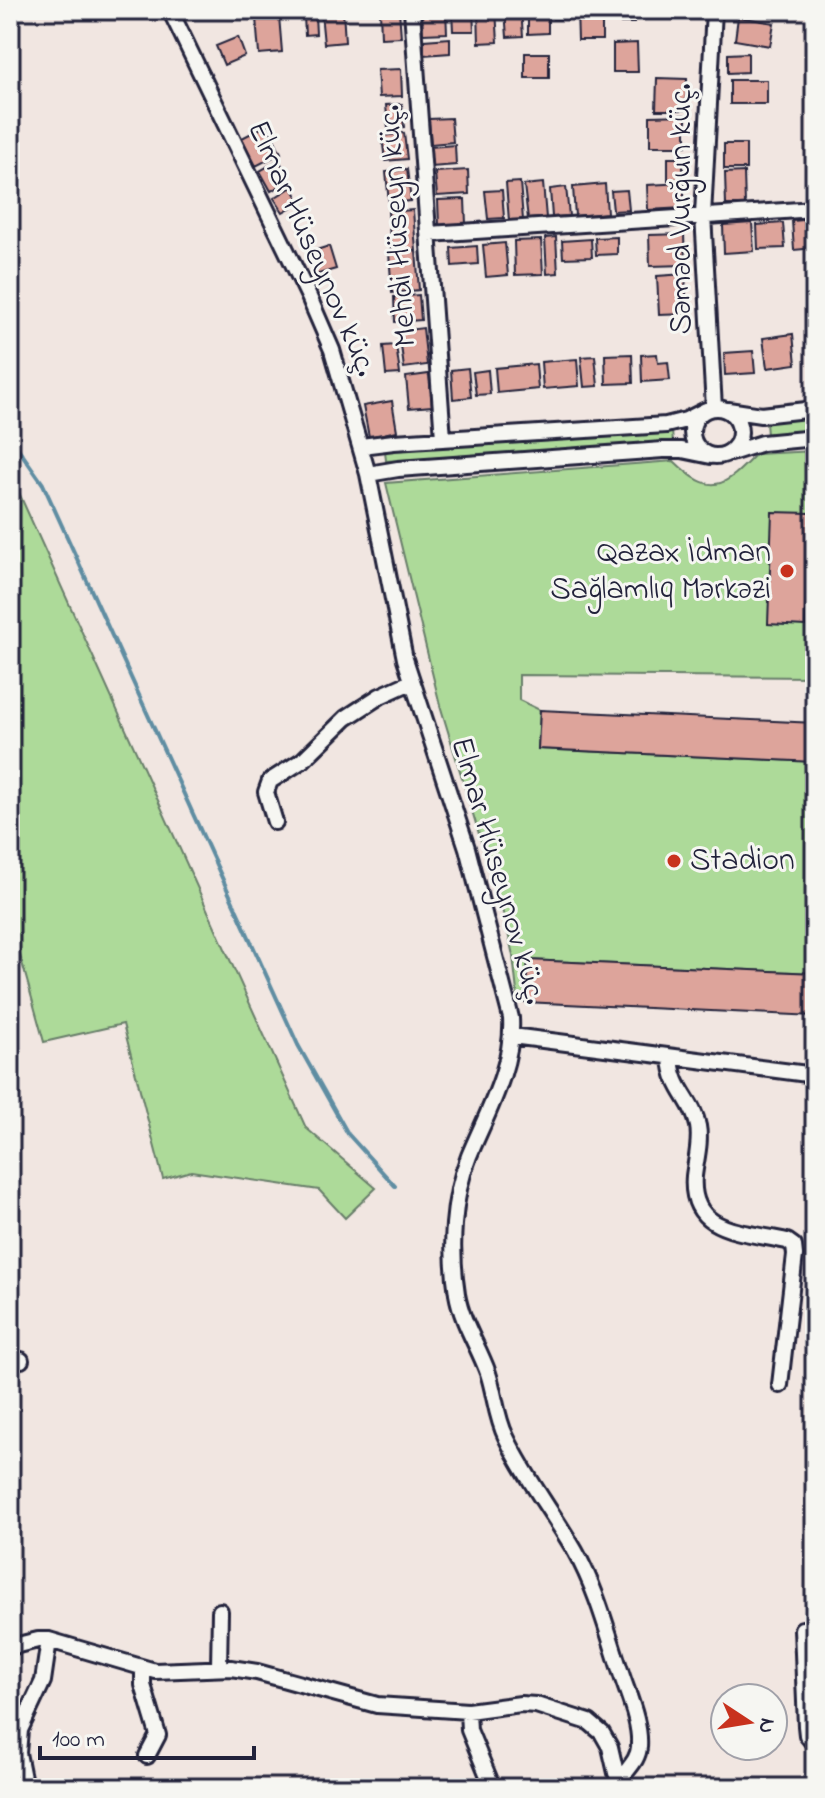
<svg xmlns="http://www.w3.org/2000/svg" width="825" height="1798" font-family="'Indie Flower',sans-serif">
	<rect width="100%" height="100%" fill="#f1e6e1"/>
	<filter id="ink" filterUnits="userSpaceOnUse"><feTurbulence type="fractalNoise" baseFrequency=".0125" numOctaves="2"/><feDisplacementMap in="SourceGraphic" scale="16" xChannelSelector="R" yChannelSelector="G"/><feConvolveMatrix kernelMatrix="1 2 1 2 8 2 1 2 1" color-interpolation-filters="sRGB"/></filter>
	<g filter="url(#ink)">
		<!-- green -->
		<path fill="#adda99" stroke="#687e6a" stroke-width="2" d="M815,418V431L767,435L766,422Z
			M672,431L673,443L386,461L385,450Z
			M815,451V677L519,675V700L540,710L538,749L815,762V973L528,960L525,1002L518,1001L513,956L506,923L440,705L386,483L674,461C712,498 724,487 756,454Z
			M10,473L306,1128L376,1188L345,1218L319,1190L191,1171L163,1179L123,1024L44,1042L10,919Z"/>
		<g fill="none" stroke-linecap="round" stroke-linejoin="round">
			<!-- stream -->
			<path stroke="#5f8da2" stroke-width="4" d="M10,437L43,484L298,1045L348,1134L395,1186"/>
		</g>
		<!-- building -->
		<path fill="#dda49b" stroke="#22223b" stroke-width="2" d="M380,10H399L401,37L381,38Z
			M446,10L447,33L423,34L422,11Z
			M452,10H473L474,31H453Z
			M478,10H496L498,42L479,43Z
			M505,10H521L523,36L507,37Z
			M528,10H548V33L528,34Z
			M553,10H577V19H553Z
			M577,10H602V40H578Z
			M611,10H634V23H612Z
			M665,10H691V16H665Z
			M343,11L345,42L324,44L321,13Z
			M315,15L316,34L305,35L304,16Z
			M279,16L282,52L259,54L256,18Z
			M738,17L774,23L770,46L735,40Z
			M238,37L245,56L224,65L216,46Z
			M450,38V53L424,55V40Z
			M637,43L638,72H613V44Z
			M525,53H549V78H525Z
			M748,53V72L728,73V54Z
			M401,69L402,96L379,97L377,70Z
			M657,78L687,79L686,110H656Z
			M730,80H767V104H730Z
			M402,104L404,127L388,128L386,105Z
			M686,115V146H650V116Z
			M451,118L453,142L431,144L429,119Z
			M267,125L281,153L256,166L242,138Z
			M404,133L407,159L385,161L382,136Z
			M724,144H746V169H724Z
			M455,145L456,165L431,167L430,147Z
			M668,158H683V179L668,180Z
			M279,160L290,180L271,191L260,171Z
			M407,169L411,201L389,203L386,172Z
			M468,170L469,194L437,196L435,172Z
			M744,172L745,205H726L725,173Z
			M520,182L523,220L509,221L506,183Z
			M543,183L546,218L528,219L524,185Z
			M684,183V208L648,210L647,185Z
			M605,184L607,213L575,216L573,187Z
			M292,187L300,202L283,212L274,198Z
			M566,187L569,216L552,217L550,189Z
			M502,190L504,218L488,219L485,191Z
			M627,190L629,210L613,211L611,191Z
			M465,199L466,224L439,225L438,200Z
			M413,210L416,251L391,253L388,212Z
			M815,219V248L794,250L792,221Z
			M752,223L754,251L724,253L723,225Z
			M783,223L785,248L758,249L757,225Z
			M684,234L685,265L650,266L649,235Z
			M556,237L558,273L547,274L545,238Z
			M617,237V254L596,255L595,238Z
			M591,239L592,257L563,258L562,241Z
			M541,240L543,274L515,275L514,241Z
			M505,243L508,275L486,277L483,245Z
			M329,246L336,269L315,275L307,253Z
			M477,246L478,264L452,266L451,248Z
			M416,251L419,290L392,293L389,253Z
			M685,274L687,314L659,315L657,276Z
			M419,295L421,320L395,322L394,297Z
			M423,328L427,365L404,368L399,331Z
			M793,334L796,364L767,368L763,338Z
			M396,345L400,374L386,375L383,346Z
			M753,351L755,373L725,375L724,353Z
			M632,354L633,383L606,384L605,355Z
			M657,354L658,363L668,362L670,380L642,382L641,355Z
			M595,356L598,386L584,387L581,357Z
			M577,359L579,386L543,389L541,362Z
			M536,364L538,389L497,393L495,368Z
			M468,368L471,397L453,399L451,370Z
			M488,370L490,394L476,395L473,372Z
			M429,374L432,406L409,408L406,377Z
			M392,401L397,431L369,437L363,406Z
			M772,512L810,513L805,626L768,624Z
			M540,710L815,723V762L538,749Z
			M528,960L815,973V1016L525,1002Z"/>
		<g fill="none" stroke-linecap="round" stroke-linejoin="round">
			<defs>
				<path id="minor" d="M170,10L309,297L332,350L368,474L405,659L467,848L511,1018C514,1066 487,1113 469,1156C452,1199 450,1249 457,1294C462,1323 478,1345 488,1373C495,1394 496,1417 506,1437C525,1477 553,1513 575,1551C596,1588 607,1630 620,1670C627,1693 641,1722 639,1747C638,1764 621,1772 617,1788
					M412,10L443,438
					M429,234L815,209
					M692 432a24 24 0 1 1 48 0a24 24 0 1 1-48 0Z
					M714,408L703,215L714,10
					M728,410L761,415L815,409
					M361,446L394,442L666,425L686,420L706,410
					M731,453L762,443L815,438
					M368,474L398,469L663,450H682L711,456
					M275,822L266,792L270,781L303,760L346,718L380,696L411,682
					M512,1036L815,1075
					M671,1058C673,1091 693,1099 698,1126C701,1142 696,1159 694,1176C689,1234 744,1231 787,1241L794,1246L795,1255L780,1385
					M10,1359L21,1360
					M802,1629L806,1726L807,1735L815,1745
					M10,1647L38,1640H49L155,1671L231,1668L257,1672L377,1705L468,1711L521,1704L536,1705L589,1722L602,1733L610,1747L616,1773L620,1779
					M219,1667L220,1611
					M143,1668V1685L158,1735L147,1756
					M468,1711L469,1730L493,1788
					M25,1788L18,1753L20,1730L43,1681L49,1640"/>
			</defs>
			<!-- minor casing -->
			<use href="#minor" stroke="#22223b" stroke-width="20"/>
			<!-- minor -->
			<use href="#minor" stroke="#f6f6f2" stroke-width="14"/>
		</g>
	</g>
	<!-- markers -->
	<g fill="#c8321e" stroke="#f6f6f2" stroke-width="3">
		<circle cx="787" cy="571" r="8"/>
		<circle cx="674" cy="861" r="8"/>
	</g>
	<g text-anchor="middle" dominant-baseline="central" stroke-width="6" stroke-linejoin="round" paint-order="stroke">
		<!-- street labels -->
		<g font-size="32" fill="#22223b" stroke="#f6f6f2">
			<text transform="translate(682 209) rotate(-90)">Səməd Vurğun küç.</text>
			<text transform="translate(399 226) rotate(-94)">Mehdi Hüseyn küç.</text>
			<text transform="translate(311 249) rotate(66)">Elmar Hüseynov küç.</text>
			<text transform="translate(497 871) rotate(74)">Elmar Hüseynov küç.</text>
		</g>
		<!-- poi labels -->
		<g font-size="32" fill="#22223b" stroke="#f6f6f2" text-anchor="end">
			<text x="771" y="553">Qazax İdman<tspan x="771" dy="37">Sağlamlıq Mərkəzi</tspan></text>
			<text x="690" y="861" text-anchor="start">Stadion</text>
		</g>
	</g>
	<!-- margin -->
	<rect width="825" height="1798" fill="none" stroke="#f6f6f2" stroke-width="40"/>
	<rect x="20" y="20" width="785" height="1758" fill="none" stroke="#22223b" stroke-width="3" filter="url(#ink)"/>
	<!-- north arrow -->
	<g transform="translate(749 1722) rotate(102)"><circle r="38" fill="#f6f6f2" stroke="#a1a1a9" stroke-width="2"/>
	<path d="M0-6L14 30L0 20L-14 30Z" fill="#c8321e"/>
	<text y="-12" font-size="22" font-weight="bold" text-anchor="middle" fill="#22223b">N</text>
	</g>
	<!-- scale -->
	<path d="M40 1746v12h214v-12" fill="none" stroke="#22223b" stroke-width="4"/>
	<text x="52" y="1746" font-size="24" fill="#22223b" stroke="#f6f6f2" stroke-width="6" paint-order="stroke">100 m</text>
</svg>
